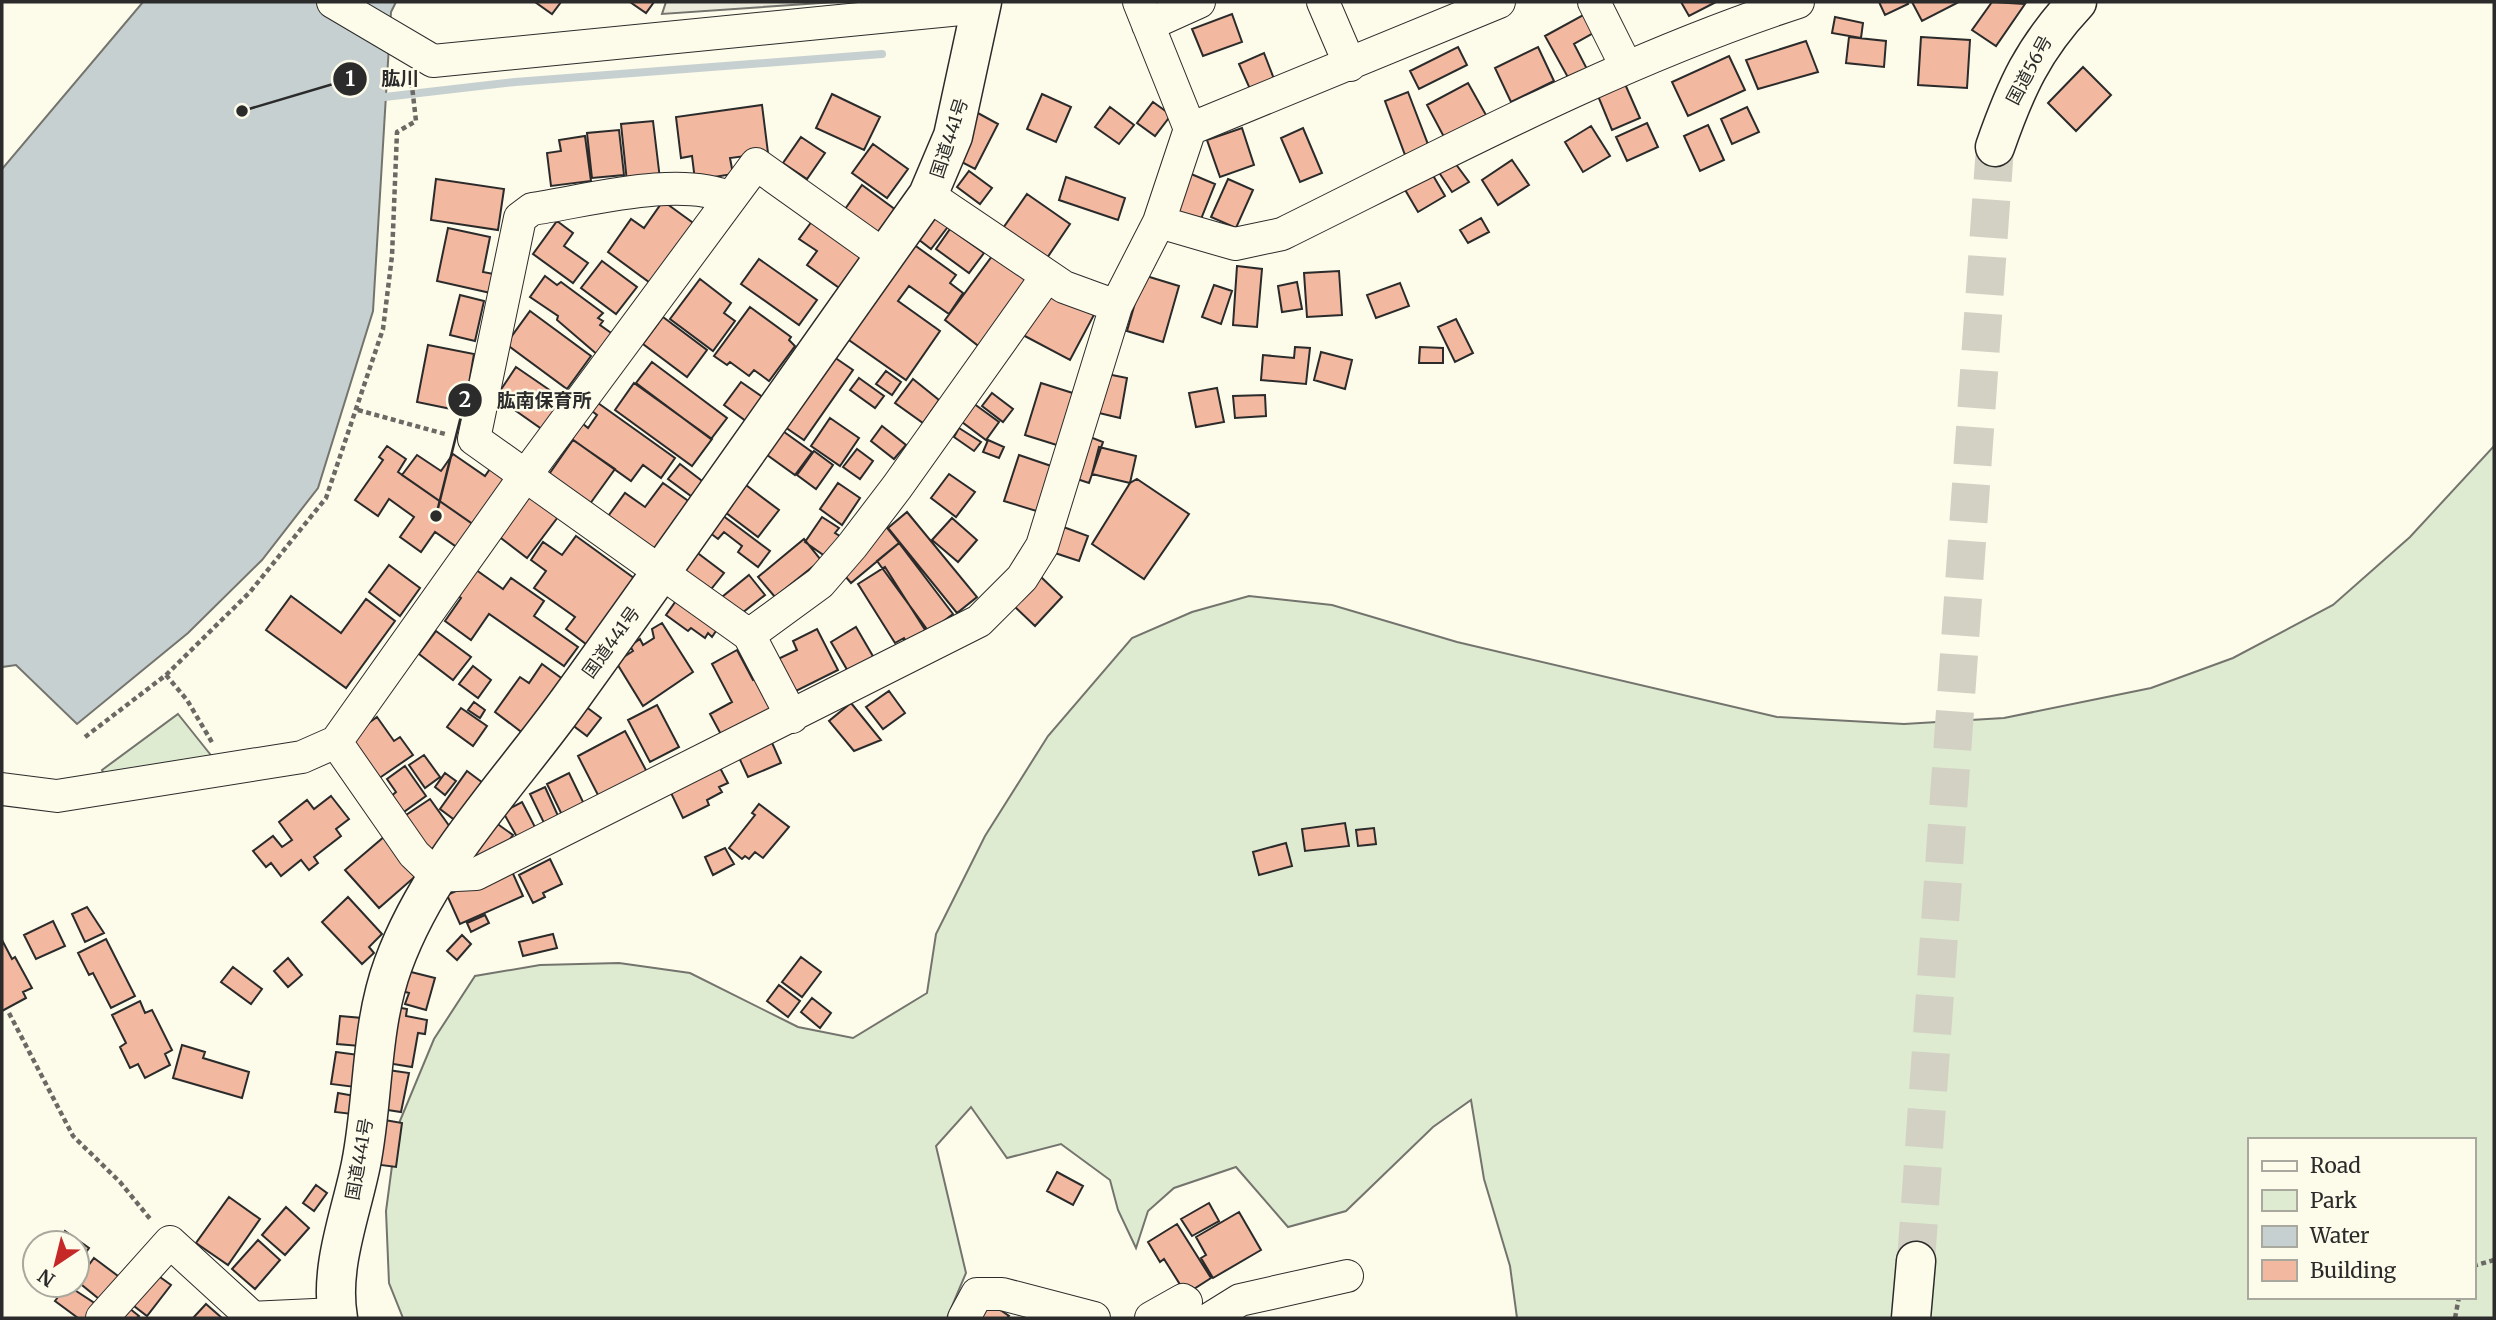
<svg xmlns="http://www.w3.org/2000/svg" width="2496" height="1320" font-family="Merriweather,'Noto Sans JP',serif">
	<rect width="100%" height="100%" fill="#fdfbea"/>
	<!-- green -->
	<path fill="#deebd1" stroke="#74746e" stroke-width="2" fill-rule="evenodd" d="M2494,446V1318H1517L1510,1266L1484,1179L1471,1100L1433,1127L1346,1211L1288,1227L1236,1167L1174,1188L1148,1211L1136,1248L1118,1210L1110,1180L1061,1144L1007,1158L971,1107L936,1146L966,1273L947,1318H403L389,1283L386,1211L397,1128L434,1039L475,976L540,965L619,963L690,973L798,1027L853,1038L927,993L936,934L985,836L1048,736L1132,638L1192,612L1249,596L1332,605L1457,642L1777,717L1904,724L2004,718L2151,688L2233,658L2333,605L2410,537ZM2249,1140H2473V1297H2249Z
		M178,714L214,759L107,782L102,770Z"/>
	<!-- parking -->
	<path fill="#eceadb" stroke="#74746e" stroke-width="2" d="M666,2H836L662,14Z"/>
	<!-- water -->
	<path fill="#c7d0d0" stroke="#74746e" stroke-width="2" d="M143,2H396L391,12L373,311L318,488L262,560L188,633L77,724L16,665L2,667V169Z"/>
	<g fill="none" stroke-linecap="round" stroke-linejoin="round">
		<!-- stream -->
		<path stroke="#c7d0d0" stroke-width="8" d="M376,98L515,82L882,54"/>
	</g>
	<!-- building -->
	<path fill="#f2b8a0" stroke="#2b2b2b" stroke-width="2" d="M535,2H561L552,14Z
		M630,2H654L646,13Z
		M1681,2H1716L1689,16Z
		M1879,2H1907L1908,4L1885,15Z
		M1912,2H1956L1957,3L1922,21Z
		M1992,2L2025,4L1996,46L1972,30Z
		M1232,14L1242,42L1203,56L1192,29Z
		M1585,14L1595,32L1574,44L1588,71L1570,81L1545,36Z
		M1835,17L1863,23L1861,38L1832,33Z
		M1849,37L1886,41L1884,67L1846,63Z
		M1921,37L1970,40L1967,88L1918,85Z
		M1806,41L1818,72L1758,89L1746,60Z
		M1458,47L1467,65L1419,89L1410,71Z
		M1538,47L1554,81L1511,102L1495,68Z
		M1264,53L1274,79L1250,89L1239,64Z
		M1729,56L1745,90L1688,116L1672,82Z
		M2083,67L2111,95L2076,131L2048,103Z
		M1468,83L1486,115L1444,137L1427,105Z
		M1625,84L1640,118L1612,130L1598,96Z
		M1408,92L1429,147L1405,155L1385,101Z
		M832,94L880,117L864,150L816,128Z
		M1042,94L1071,107L1056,142L1027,129Z
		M1153,102L1171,115L1155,136L1137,123Z
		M762,105L768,153L730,158L733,174L695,180L692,156L681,158L676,117Z
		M1110,107L1134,125L1119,144L1095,127Z
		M1747,107L1759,132L1732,144L1721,119Z
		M976,112L998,124L975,169L952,157Z
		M653,121L660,179L627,182L621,124Z
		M1647,123L1658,147L1627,161L1616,137Z
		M1708,125L1724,160L1700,171L1684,136Z
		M1591,126L1610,156L1583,172L1565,142Z
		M1242,128L1254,165L1220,177L1207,140Z
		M1303,128L1322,173L1300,182L1281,138Z
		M619,130L624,175L592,178L587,133Z
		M585,136L591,181L551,186L547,153L561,151L559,140Z
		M801,137L825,153L807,179L783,163Z
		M873,144L908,169L887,198L852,173Z
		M1512,160L1529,185L1498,205L1482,180Z
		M1455,163L1469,182L1452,192L1438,171Z
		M969,171L992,188L980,204L957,187Z
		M1184,171L1215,184L1199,224L1168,211Z
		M1431,172L1445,196L1418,212L1404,188Z
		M1066,177L1125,198L1118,220L1059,200Z
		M436,179L504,189L498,230L431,220Z
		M1228,179L1253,190L1236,228L1211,217Z
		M862,185L900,213L882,239L843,212Z
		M1027,194L1070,224L1045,261L1001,231Z
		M663,201L696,225L653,285L608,252L631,219L644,228Z
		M937,214L950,224L931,249L918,239Z
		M815,217L871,255L845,292L807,265L817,251L799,239Z
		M1481,218L1489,232L1468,243L1460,230Z
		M557,221L573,233L564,246L588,263L573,283L533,254Z
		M448,228L490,237L483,272L499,275L495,294L437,281Z
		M950,229L984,253L969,273L936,249Z
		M913,244L956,275L950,283L963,293L949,314L909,286L898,301L940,331L906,380L846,338Z
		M995,252L1032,279L981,348L945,320Z
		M759,259L817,300L799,325L741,284Z
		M602,261L637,287L616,314L581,288Z
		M1237,266L1262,269L1257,327L1233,325Z
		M1339,271L1342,315L1307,317L1304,273Z
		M1143,275L1179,286L1163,342L1127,331Z
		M545,276L557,285L561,282L603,313L598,318L603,321L600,325L614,335L599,356L557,320L558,316L530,297Z
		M700,279L731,303L724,313L735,321L713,351L670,319Z
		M1297,282L1302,309L1282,312L1278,286Z
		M1400,283L1409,306L1376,318L1367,295Z
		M1048,285L1096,311L1070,360L1021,334Z
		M1214,285L1232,291L1221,324L1202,317Z
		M460,295L484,301L475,341L450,335Z
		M750,307L791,337L789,340L795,346L769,381L754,370L749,376L730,362L727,365L714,356Z
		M530,311L591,356L567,389L506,344Z
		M663,317L707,350L687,377L643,344Z
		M1456,319L1473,353L1455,362L1438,327Z
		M428,345L474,354L468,389L460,388L456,410L417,402Z
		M1295,347L1310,348L1306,384L1261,380L1263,355L1294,358Z
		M1420,347L1443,348V363H1419Z
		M1321,352L1352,360L1345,389L1314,380Z
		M831,355L853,370L804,440L782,425Z
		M652,362L727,418L711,439L636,383Z
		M516,367L567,402L546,432L496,397Z
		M886,371L901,382L892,395L876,384Z
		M1107,374L1127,378L1120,418L1099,413Z
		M859,378L884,396L875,408L850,390Z
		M913,379L939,400L923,423L895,403Z
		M741,382L767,400L750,424L724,405Z
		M634,383L712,439L692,466L615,410Z
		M1041,383L1079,395L1063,447L1025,435Z
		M1217,388L1224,422L1196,427L1189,393Z
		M992,393L1013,409L1003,422L982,406Z
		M1265,395L1266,416L1235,418L1233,396Z
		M966,398L999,422L986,440L954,416Z
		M598,403L675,458L661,478L643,465L631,481L572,439L583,424L588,428L597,415L592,411Z
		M830,418L859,438L840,466L811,446Z
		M882,426L906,445L894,459L871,441Z
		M959,428L981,442L974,451L954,437Z
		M780,429L812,452L795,475L763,452Z
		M1085,435L1103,442L1089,483L1071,477Z
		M573,440L615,469L587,508L545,480Z
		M988,440L1004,447L999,458L983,452Z
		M387,446L406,459L398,472L477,527L461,550L435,532L421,552L400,537L414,517L389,499L378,516L355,500L383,460L379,457Z
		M1099,447L1136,456L1130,483L1092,474Z
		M857,449L873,461L860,479L843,467Z
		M814,451L833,465L816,489L797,475Z
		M453,454L485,476L492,466L510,479L477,527L402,475L417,455L441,471Z
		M1019,455L1057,468L1043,513L1004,501Z
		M680,464L706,484L695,499L668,479Z
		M949,474L975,492L956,517L931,498Z
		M1137,479L1189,514L1144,579L1092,544L1130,483Z
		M742,482L779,510L758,537L721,509Z
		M663,483L694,505L656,556L606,519L625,493L645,507Z
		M838,483L860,498L842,525L820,509Z
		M528,494L558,517L527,558L497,535Z
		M718,512L770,551L758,567L738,552L742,546L724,532L718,539L705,529Z
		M907,512L977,597L957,613L888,528Z
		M822,517L839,528L835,533L843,538L829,559L805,542Z
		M952,518L977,540L958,562L932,540Z
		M883,523L899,543L851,583L834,563Z
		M1058,525L1088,536L1079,561L1049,551Z
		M576,536L638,581L590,647L566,629L575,617L534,588L546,571L531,560L543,542L562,555Z
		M804,539L821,560L775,597L758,577Z
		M899,543L953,614L929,632L877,561Z
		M695,551L724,573L708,593L680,572Z
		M389,565L420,588L400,616L369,592Z
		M472,567L503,589L511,578L544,601L534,616L578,647L564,666L489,614L471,640L445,621L461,598L454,593Z
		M885,567L927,633L908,645L904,638L895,643L858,584Z
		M749,575L765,595L737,617L722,597Z
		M1041,577L1062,597L1035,626L1014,606Z
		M291,596L341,633L366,599L395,621L346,688L266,630Z
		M678,598L718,628L712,637L708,633L705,638L691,628L688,631L666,615Z
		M662,623L693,672L643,706L616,662L633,651L630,646L640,639L643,645L654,638L652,629Z
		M856,627L874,658L849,673L831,642Z
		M817,629L838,670L794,692L778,659L797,650L793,641Z
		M436,631L471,657L453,680L419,654Z
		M737,650L753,680L758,678L774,708L724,740L710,714L732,702L712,664Z
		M542,664L564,680L524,734L495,712L520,677L529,683Z
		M473,666L491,680L478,698L459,684Z
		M889,691L905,713L883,729L866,707Z
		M474,702L485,710L480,718L468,710Z
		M851,703L881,740L854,751L829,721Z
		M657,705L679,747L650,762L628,720Z
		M585,706L601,718L587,736L571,724Z
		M461,708L487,726L473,746L447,727Z
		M377,717L394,741L400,737L413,755L378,779L348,738Z
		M625,731L647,772L599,797L578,756Z
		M769,736L781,763L748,777L736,751Z
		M424,755L440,777L425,788L409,765Z
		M718,764L728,783L719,787L722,792L707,800L709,805L683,818L671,793Z
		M405,766L426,796L401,814L389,798L396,792L387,779Z
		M467,771L487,786L460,824L440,809Z
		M445,773L456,781L445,795L435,787Z
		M569,773L585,806L563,817L547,784Z
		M545,787L559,818L545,825L530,794Z
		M331,796L349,819L336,829L341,836L314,857L318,863L309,870L301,860L281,876L271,863L266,867L253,851L273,836L282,847L292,840L279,822L307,800L314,809Z
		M430,799L455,834L427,853L403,817Z
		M522,802L535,827L517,837L503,812Z
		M759,804L789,827L763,858L755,852L749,859L745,856L742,859L729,848L755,815L752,813Z
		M492,820L513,835L498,855L490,849L481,861L468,852Z
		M1345,823L1349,846L1305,851L1302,829Z
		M1374,828L1376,844L1358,846L1356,830Z
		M385,836L418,874L379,908L345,870Z
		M1286,843L1292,866L1259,875L1253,852Z
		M725,848L734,864L713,875L705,857Z
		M550,859L562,884L543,893L545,897L533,903L519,875Z
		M510,867L523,896L460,924L447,895Z
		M348,897L382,934L369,947L374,953L362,964L322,922Z
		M87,907L104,933L85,942L72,914Z
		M485,915L489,923L471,932L467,923Z
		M53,921L65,946L36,959L24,935Z
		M553,934L557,948L523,956L519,942Z
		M462,935L471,944L457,960L447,951Z
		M106,939L135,996L111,1008L93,973L89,975L78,953Z
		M2,940L12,959L15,957L32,988L23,992L26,998L2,1011Z
		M801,957L821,972L802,997L782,982Z
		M288,958L302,975L288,987L274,971Z
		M233,967L262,989L251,1004L221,982Z
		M403,970L435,978L426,1010L405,1004L409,993L398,990Z
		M779,985L800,1001L788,1017L767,1001Z
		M812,998L831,1013L820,1028L801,1012Z
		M140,1001L145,1013L152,1010L172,1050L165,1054L170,1065L145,1078L138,1064L130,1068L120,1047L126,1043L112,1015Z
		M396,1007L407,1009L406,1016L427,1020L425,1034L418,1033L412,1067L387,1063Z
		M340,1016L362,1018L360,1046L337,1044Z
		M182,1045L205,1052L203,1058L249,1072L242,1098L173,1078Z
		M336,1052L359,1055L355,1087L331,1084Z
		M388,1070L409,1073L401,1112L381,1109Z
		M338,1093L355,1096L352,1114L335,1112Z
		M379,1119L402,1123L396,1167L373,1164Z
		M1057,1172L1083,1186L1073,1205L1047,1191Z
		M316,1185L327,1193L314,1211L303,1203Z
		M229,1197L260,1219L228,1265L196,1243Z
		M1209,1203L1219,1221L1192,1236L1181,1219Z
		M286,1207L309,1228L285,1255L262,1235Z
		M1239,1212L1261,1250L1213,1278L1201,1258L1206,1255L1196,1237Z
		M1177,1224L1211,1278L1186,1294L1164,1259L1160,1262L1148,1242Z
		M65,1231L89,1248L77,1265V1243H56Z
		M258,1240L280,1260L255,1289L232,1269Z
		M94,1258L122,1279L104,1303L77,1281Z
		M153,1272L171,1285L147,1316L130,1303Z
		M67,1285L99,1306L89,1318H78L55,1301Z
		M983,1298L1009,1316L1007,1318H969Z
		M124,1304L139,1316L137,1318H113Z
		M206,1304L222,1318H193Z"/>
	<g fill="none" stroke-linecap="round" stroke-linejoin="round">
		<!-- highway-tunnel -->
		<path stroke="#d3d1c4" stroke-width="38" stroke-dasharray="38 19" stroke-linecap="butt" d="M1916,1261L1995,147"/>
		<defs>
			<path id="minor" d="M333,2L433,61L981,7
				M1323,2L1350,65
				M1594,2L1626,66
				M1148,25L1199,2
				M1190,129L1499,2
				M928,195L1064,287L1116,306L1159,222L1190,129L1139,2
				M730,198C679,175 587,201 532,209L520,218L474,439L749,635L792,717
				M1159,222L1235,244L1282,234C1452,150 1618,61 1798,2
				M749,635L820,583L852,546L897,487L1047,276
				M336,742L414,854L437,876L476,874L979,621L1022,578L1042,546L1116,306
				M2,789L57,796L302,757L336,742L525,476L756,164L885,256
				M102,1318L170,1242L252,1317
				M251,1318L336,1314
				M964,1318L977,1294H1002L1094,1318
				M1151,1318L1183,1300L1186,1302L1174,1318
				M1211,1318L1240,1300L1347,1276"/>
			<path id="highway" d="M1995,147C2016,87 2033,49 2077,2
				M338,1318C329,1267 351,1214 361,1164C374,1099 370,1028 393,965C430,863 511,782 573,695C693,529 809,362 928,195L953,136L982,2
				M1911,1318L1916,1261"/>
		</defs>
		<!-- minor casing -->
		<use href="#minor" stroke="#2b2b2b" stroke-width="34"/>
		<!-- highway casing -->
		<use href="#highway" stroke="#2b2b2b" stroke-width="41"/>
		<!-- path -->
		<path stroke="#6a6964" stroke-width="4.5" stroke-dasharray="5 3.5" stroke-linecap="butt" d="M358,410L445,434
			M166,675L250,592L326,498L383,329L392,256L397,132L416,121L412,86L391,76L390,70
			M85,737L166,675L187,700L213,744
			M9,1013L73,1136L120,1182L151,1220
			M2473,1266L2494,1260
			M2455,1318L2459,1297"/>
		<!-- minor -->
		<use href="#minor" stroke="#fdfbea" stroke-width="32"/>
		<!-- highway -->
		<use href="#highway" stroke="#fdfbea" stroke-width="38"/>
	</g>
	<g text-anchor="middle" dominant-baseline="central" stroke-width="5" stroke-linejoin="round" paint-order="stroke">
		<!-- street labels -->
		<g font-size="18" fill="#2b2b2b" stroke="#fdfbea">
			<text transform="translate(2029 70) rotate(-62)">国道56号</text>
			<text transform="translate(949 138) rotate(-72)">国道441号</text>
			<text transform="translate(611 642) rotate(-54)">国道441号</text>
			<text transform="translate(359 1159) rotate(-80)">国道441号</text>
		</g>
	</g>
	<!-- callouts -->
	<path fill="none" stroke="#2b2b2b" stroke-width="2.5" d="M242 111L350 79M436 516L465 400"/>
	<g fill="#2b2b2b" stroke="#fdfbea" stroke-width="2.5">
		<circle cx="242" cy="111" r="7"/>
		<circle cx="436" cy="516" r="7"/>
		<circle cx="350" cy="79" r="18"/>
		<circle cx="465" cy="400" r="18"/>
	</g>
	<g font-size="21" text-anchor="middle" font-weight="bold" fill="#fff">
		<text x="350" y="86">1</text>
		<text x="465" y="407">2</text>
	</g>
	<g font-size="19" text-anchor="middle" font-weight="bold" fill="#2b2b2b" stroke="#fdfbea" stroke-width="5" stroke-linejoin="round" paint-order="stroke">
		<text x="400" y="85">肱川</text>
		<text x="544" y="407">肱南保育所</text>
	</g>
	<!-- border -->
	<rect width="2496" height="1320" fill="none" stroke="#2b2b2b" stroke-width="7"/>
	<!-- legend -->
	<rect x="2248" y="1138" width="228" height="161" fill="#fdfbea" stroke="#a9a89e" stroke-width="2"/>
	<rect x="2262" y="1161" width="35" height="10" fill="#fdfbea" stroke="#a9a89e" stroke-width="2"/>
	<text x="2310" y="1173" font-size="21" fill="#2b2b2b">Road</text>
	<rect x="2262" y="1190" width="35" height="21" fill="#deebd1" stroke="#a9a89e" stroke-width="2"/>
	<text x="2310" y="1208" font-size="21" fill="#2b2b2b">Park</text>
	<rect x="2262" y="1226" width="35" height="21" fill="#c7d0d0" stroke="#a9a89e" stroke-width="2"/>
	<text x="2310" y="1243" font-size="21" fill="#2b2b2b">Water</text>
	<rect x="2262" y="1260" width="35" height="21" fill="#f2b8a0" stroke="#a9a89e" stroke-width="2"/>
	<text x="2310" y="1278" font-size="21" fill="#2b2b2b">Building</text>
	<!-- north arrow -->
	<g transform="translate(56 1264) rotate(215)"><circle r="33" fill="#fdfbea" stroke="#a9a89e" stroke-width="2"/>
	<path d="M0-5L12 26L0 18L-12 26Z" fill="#c62828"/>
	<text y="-10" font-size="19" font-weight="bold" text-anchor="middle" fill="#2b2b2b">N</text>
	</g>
</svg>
